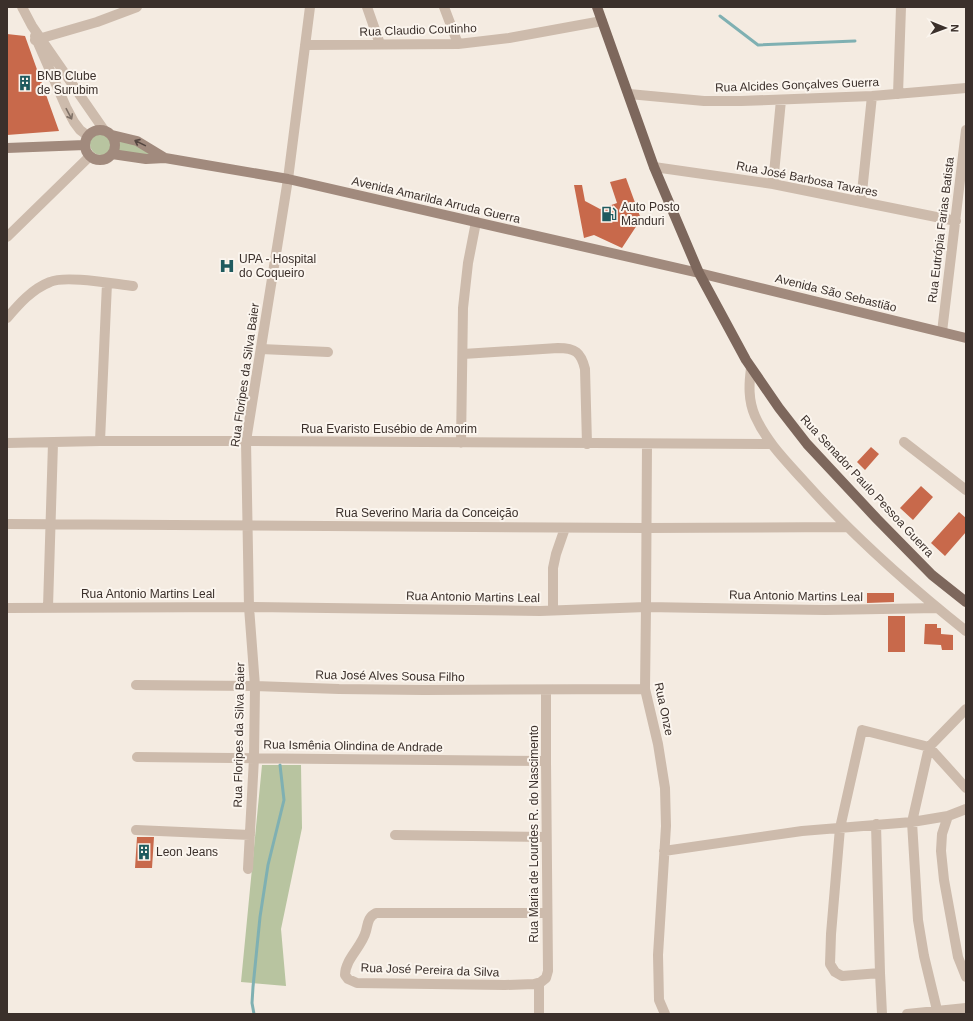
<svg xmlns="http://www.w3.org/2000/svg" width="973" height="1021" font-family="Helvetica,sans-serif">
	<rect width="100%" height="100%" fill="#f4ebe1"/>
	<!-- green -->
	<path fill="#b8c4a0" d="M90 144a11 11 0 1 1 22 0a11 11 0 1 1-22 0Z
		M119,139L129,142L157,156L118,153Z
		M262,765H301L302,828L281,929L286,986L241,982Z"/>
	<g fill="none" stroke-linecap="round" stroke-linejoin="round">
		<!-- stream -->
		<path stroke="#7fb0b2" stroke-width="3" d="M720,16L758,45L855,41
			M254,1014L252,1003L253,987L260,917L268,865L284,800L280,765"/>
	</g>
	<!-- building -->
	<path fill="#c8694b" d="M7,34L25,36L59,131L7,135Z
		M626,178L641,219L622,248L594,235L584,238L574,185H582L585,201L600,209L617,203L610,182Z
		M871,447L879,454L865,470L857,462Z
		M921,486L933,497L913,520L900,508Z
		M959,512L966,518V532L945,556L931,543Z
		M867,593H894V602L867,603Z
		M888,616H905V652H888Z
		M925,624H937V628H941V634L953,635V650H942L941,645L924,644Z
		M137,837H154L152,868H135Z"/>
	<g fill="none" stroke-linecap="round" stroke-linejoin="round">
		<!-- minor -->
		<path stroke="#cdbbac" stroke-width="10" d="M367,7L380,44
			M444,7L458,44
			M35,40L97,22L137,7
			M305,45L458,44L509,38L602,21
			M629,94L704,101H741L872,96L966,88
			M898,94L901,7
			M654,167L773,184L956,221
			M773,184L781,100
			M861,202L872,96
			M7,237L90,156
			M7,318C19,304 32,289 50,282C66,275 114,284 133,286
			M942,332L966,130
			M261,349L328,352
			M463,354L558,348C575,348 581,352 585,369L587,444
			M751,368C749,384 748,400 755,416C766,441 785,460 804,481C854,537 907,584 966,631
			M100,441L107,283
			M904,442L966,490
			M7,443L100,441H246L770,444
			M461,443L463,308L468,263L476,222
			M647,444L646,607L645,689L658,744L665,788L666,826L658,955L659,1000L665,1014
			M7,524L646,528L847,527
			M48,607L53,443
			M7,608L249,607L540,611L646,607L825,610L938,608
			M553,610V568L556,554L565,528
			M136,685L255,686L339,689L424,690L645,689
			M546,690V761L548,971L546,978L541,982L534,984L505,985L357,983L348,979L345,975C345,959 362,947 366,931C368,923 368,917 376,913H547
			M137,757L546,761
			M948,816L942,834L941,851L944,880L958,957L966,977
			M876,824L880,973L882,1014
			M136,830L250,835
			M395,835L546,837
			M664,851L802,831L912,822L948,816L966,809
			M248,869L254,758L255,686L249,607L246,441L288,179L310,7
			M880,973L842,976L835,972L830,964L831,934L840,828L862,730L929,747L966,788
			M937,1010L924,956L918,920L912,822L929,747L966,709
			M539,1014V983
			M907,1014L966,1008"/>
		<!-- tertiary -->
		<path stroke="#cdbbac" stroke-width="10" d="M22,7L32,26L104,130
			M35,36L66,107L74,122L80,130L88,136"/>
		<!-- secondary -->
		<path stroke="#a18a7d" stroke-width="10" d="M85 145a15 15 0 1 1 30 0a15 15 0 1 1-30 0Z
			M112,135L137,141L165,158
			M7,148L85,145
			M112,154L146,159L165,158L288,179L699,273L966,338"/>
		<!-- primary -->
		<path stroke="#7d675c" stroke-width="10" d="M597,7L654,167L699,273L746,360L779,408L807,444L877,519L932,575L966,602"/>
	</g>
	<!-- one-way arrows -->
	<defs><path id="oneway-shaft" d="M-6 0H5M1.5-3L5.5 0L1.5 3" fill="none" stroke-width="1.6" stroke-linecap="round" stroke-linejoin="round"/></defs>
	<use stroke="#7d6f65" href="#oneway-shaft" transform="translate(69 114) rotate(62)"/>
	<use stroke="#544640" href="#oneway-shaft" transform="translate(140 143) rotate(-154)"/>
	<!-- icons -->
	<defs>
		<symbol id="building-bare" viewBox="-9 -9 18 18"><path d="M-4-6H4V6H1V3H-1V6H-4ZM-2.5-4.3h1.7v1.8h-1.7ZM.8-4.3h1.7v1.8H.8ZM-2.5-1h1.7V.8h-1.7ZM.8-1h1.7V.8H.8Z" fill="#1f5a5e" stroke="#fbf5ee" stroke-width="2.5" paint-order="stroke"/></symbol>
		<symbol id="fuel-bare" viewBox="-9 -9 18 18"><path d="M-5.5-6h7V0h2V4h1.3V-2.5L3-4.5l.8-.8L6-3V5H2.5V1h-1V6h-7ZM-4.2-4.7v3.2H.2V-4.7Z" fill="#1f5a5e" stroke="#fbf5ee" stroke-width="2.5" paint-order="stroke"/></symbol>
		<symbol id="hospital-bare" viewBox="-9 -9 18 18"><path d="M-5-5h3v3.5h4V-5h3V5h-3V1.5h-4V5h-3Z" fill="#1f5a5e" stroke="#fbf5ee" stroke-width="2.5" paint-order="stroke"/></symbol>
	</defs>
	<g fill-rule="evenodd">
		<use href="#building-bare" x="14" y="72" width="22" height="22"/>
		<use href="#fuel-bare" x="598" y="203" width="22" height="22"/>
		<use href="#hospital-bare" x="216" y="255" width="22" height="22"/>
		<use href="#building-bare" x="133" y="841" width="22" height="22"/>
	</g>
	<g text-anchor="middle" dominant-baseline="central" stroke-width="4" stroke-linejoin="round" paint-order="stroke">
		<!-- street labels -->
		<g font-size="12" fill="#3b302b" stroke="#fbf5ee">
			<text transform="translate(418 30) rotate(-2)">Rua Claudio Coutinho</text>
			<text transform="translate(797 85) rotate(-2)">Rua Alcides Gonçalves Guerra</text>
			<text transform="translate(807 179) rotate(11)">Rua José Barbosa Tavares</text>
			<text transform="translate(436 200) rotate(13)">Avenida Amarilda Arruda Guerra</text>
			<text transform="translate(941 230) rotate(-83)">Rua Eutrópia Farias Batista</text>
			<text transform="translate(836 293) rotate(14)">Avenida São Sebastião</text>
			<text transform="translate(245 375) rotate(-82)">Rua Floripes da Silva Baier</text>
			<text x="389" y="429">Rua Evaristo Eusébio de Amorim</text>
			<text transform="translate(867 486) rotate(47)">Rua Senador Paulo Pessoa Guerra</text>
			<text x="427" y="513">Rua Severino Maria da Conceição</text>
			<text x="148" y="594">Rua Antonio Martins Leal</text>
			<text transform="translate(796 596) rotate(1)">Rua Antonio Martins Leal</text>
			<text transform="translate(473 597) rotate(1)">Rua Antonio Martins Leal</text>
			<text transform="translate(390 676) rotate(1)">Rua José Alves Sousa Filho</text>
			<text transform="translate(664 709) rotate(78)">Rua Onze</text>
			<text transform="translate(239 735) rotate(-89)">Rua Floripes da Silva Baier</text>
			<text transform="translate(353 746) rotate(1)">Rua Ismênia Olindina de Andrade</text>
			<text transform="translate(534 834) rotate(-90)">Rua Maria de Lourdes R. do Nascimento</text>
			<text transform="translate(430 970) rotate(2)">Rua José Pereira da Silva</text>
		</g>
		<!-- poi labels -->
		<g font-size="12" fill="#3b302b" stroke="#fbf5ee" text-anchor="start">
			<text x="37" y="76">BNB Clube<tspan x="37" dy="14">de Surubim</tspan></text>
			<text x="621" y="207">Auto Posto<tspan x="621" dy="14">Manduri</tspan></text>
			<text x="239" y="259">UPA - Hospital<tspan x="239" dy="14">do Coqueiro</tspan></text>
			<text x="156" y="852">Leon Jeans</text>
		</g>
	</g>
	<!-- border -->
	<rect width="973" height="1021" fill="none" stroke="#3b302b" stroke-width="16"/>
	<!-- north arrow -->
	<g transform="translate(945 28) rotate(91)" stroke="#fbf5ee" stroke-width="3" paint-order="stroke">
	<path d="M0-3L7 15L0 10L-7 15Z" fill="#3b302b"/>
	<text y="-6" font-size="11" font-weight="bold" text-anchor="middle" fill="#3b302b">N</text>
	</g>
</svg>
